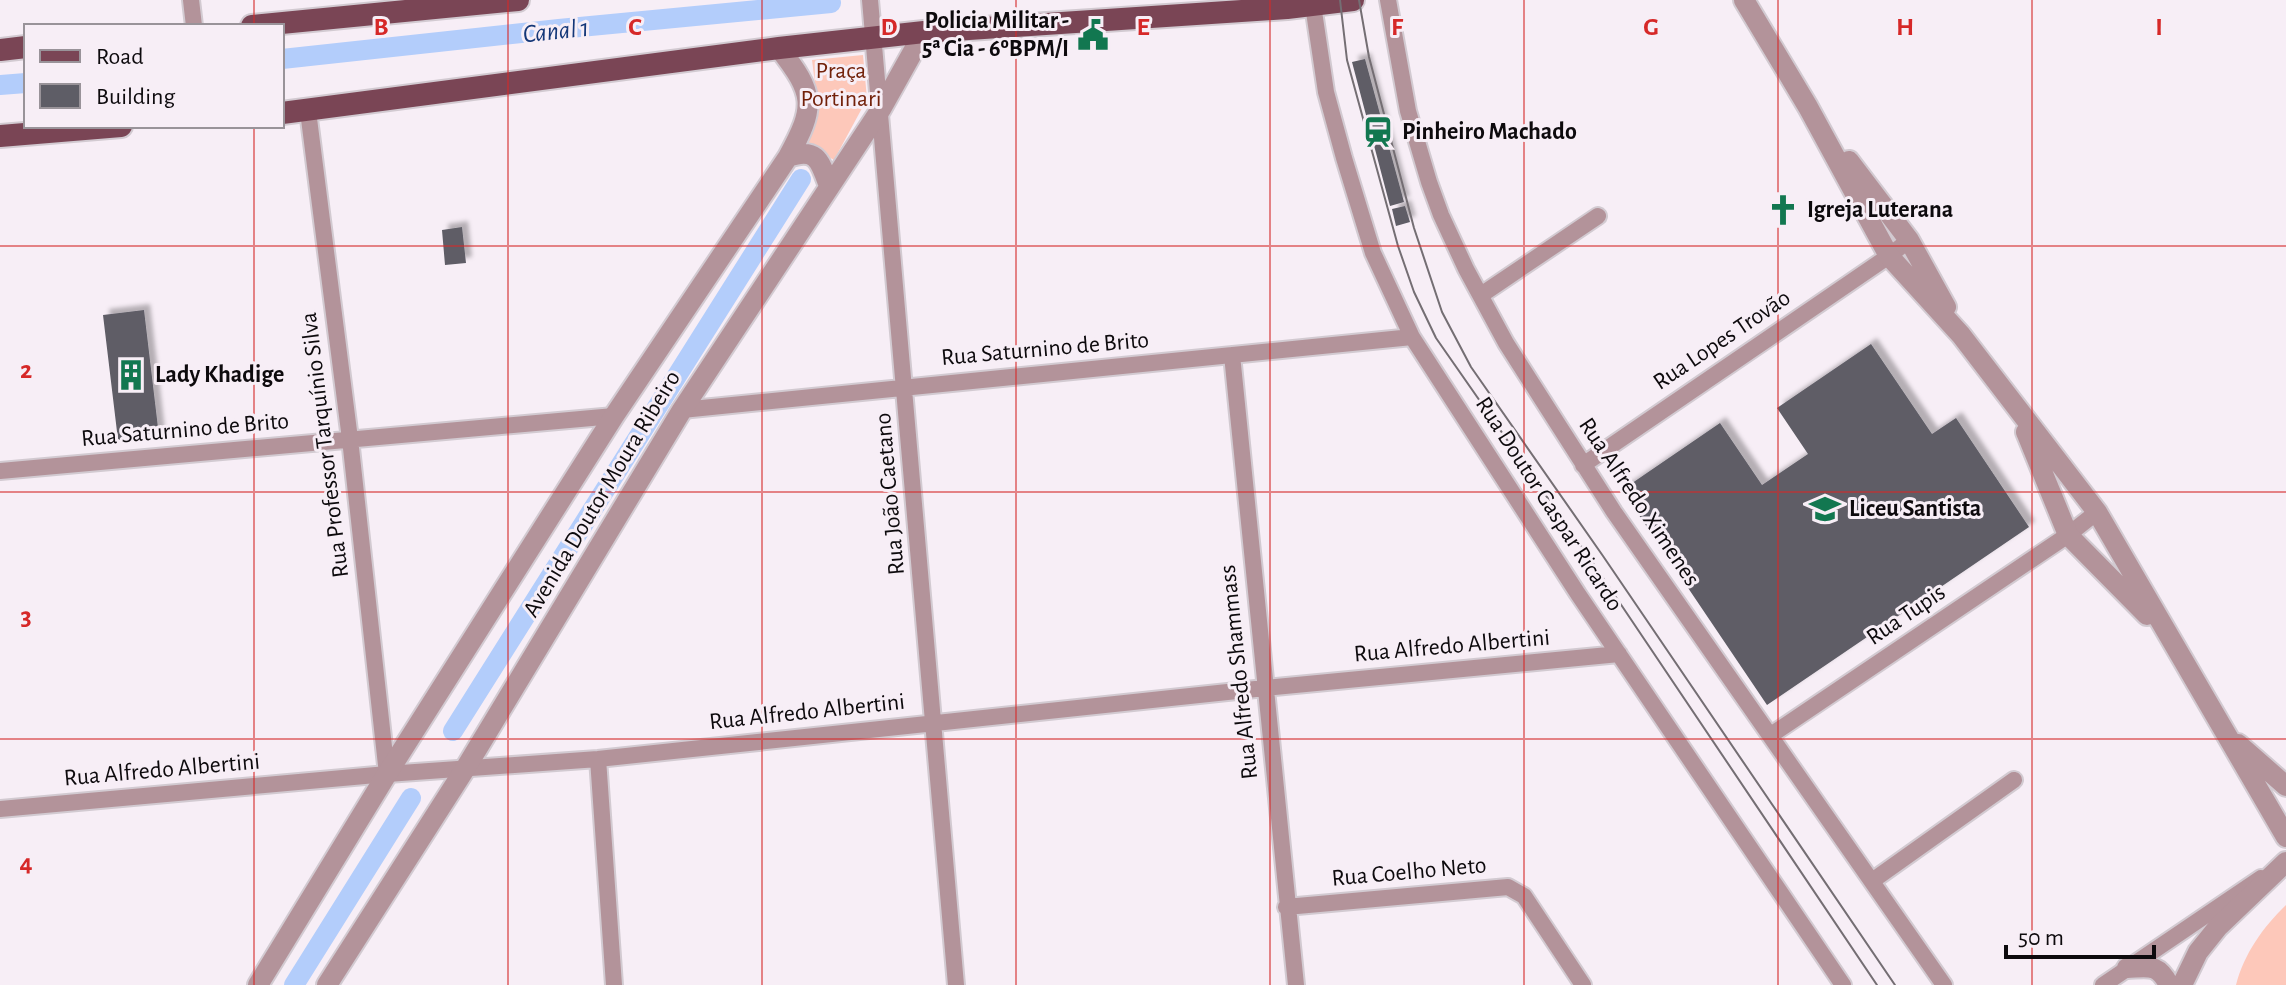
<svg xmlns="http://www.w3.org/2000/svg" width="2286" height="985" font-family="'Alegreya Sans',sans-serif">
	<defs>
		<filter id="shadow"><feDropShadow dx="6" dy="-6" stdDeviation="2" flood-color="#0004"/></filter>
	</defs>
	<rect width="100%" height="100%" fill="#f7eef6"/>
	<!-- green -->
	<path fill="#fdc8ba" d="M863,55L867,99L834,160L808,145L817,99L812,60Z
		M2286,905V985H2236C2244,954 2263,927 2286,905Z"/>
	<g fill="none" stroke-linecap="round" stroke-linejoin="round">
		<!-- canal -->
		<path stroke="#b3cdfb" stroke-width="20" d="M282,59L559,29L831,3
			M0,85L26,83
			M453,731L801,179
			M294,985L411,798"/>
	</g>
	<!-- building -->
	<path fill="#5e5d66" filter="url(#shadow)" d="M1365,59L1404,202L1390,206L1352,62Z
		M1405,206L1410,222L1396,226L1392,209Z
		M462,227L466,263L445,265L442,230Z
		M144,310L159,436L118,440L103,315Z
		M1871,344L1932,434L1956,418L2029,527L1767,705L1622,490L1720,423L1762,485L1808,454L1777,408Z"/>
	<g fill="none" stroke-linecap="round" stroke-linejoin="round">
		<defs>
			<path id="minor" d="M191,0L194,26
				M870,0L956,985
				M1388,0L1408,111L1429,182L1441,215L1466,269L1506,343L1614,512L1944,985
				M1313,5L1326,92L1344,158L1373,253L1412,337L1578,594L1843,985
				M308,111L350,439L387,774
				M1481,295L1598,216
				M1232,355L1296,985
				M682,410L1412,337
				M1583,465L1889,256L1909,240
				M0,471L614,416
				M1771,735L2068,535L2097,512
				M598,759L614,985
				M0,809L387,774L598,759L1265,688L1619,654
				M1872,881L2014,780
				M1286,907L1508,887L1524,896L1583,985
				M2103,985L2261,878"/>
			<path id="tertiary" d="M1744,0L1808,107L1889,256L1961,335L2097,512L2286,837
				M788,157C817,147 820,161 829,186
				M1849,161L1909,240L1946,307
				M2026,432L2068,535L2147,615
				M2238,744L2286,786
				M2127,968C2149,967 2158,963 2169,985
				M258,985L387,774L614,416L788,157C816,106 815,94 779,48
				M327,985L465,769L682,410L881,109L924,32
				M2182,985L2198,952L2218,927L2286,862"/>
			<path id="primary" d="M252,26L518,0
				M0,50L26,47
				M282,113L779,48L924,32L1287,8L1353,0
				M0,136L121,126"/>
		</defs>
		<!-- minor casing -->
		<use href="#minor" stroke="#d2cad1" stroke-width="20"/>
		<!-- tertiary casing -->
		<use href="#tertiary" stroke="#d2cad1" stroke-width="24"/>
		<!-- primary casing -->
		<use href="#primary" stroke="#d2cad1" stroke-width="26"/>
		<!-- minor -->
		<use href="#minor" stroke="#b3939a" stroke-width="16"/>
		<!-- tertiary -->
		<use href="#tertiary" stroke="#b3939a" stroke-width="20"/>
		<!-- primary -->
		<use href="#primary" stroke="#7a4555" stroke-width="22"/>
		<!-- tram -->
		<path stroke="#746e73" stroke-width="2" d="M1340,0L1347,60L1398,246L1414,292L1436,338L1593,563L1877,985
			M1359,0L1369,57L1414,228L1442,312L1471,367L1603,556L1895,985"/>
	</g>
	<!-- grid -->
	<path fill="none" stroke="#d62828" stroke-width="2" stroke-opacity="0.55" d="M254,0V26M508,0V985M762,0V985M1016,0V985M1270,0V985M1524,0V985M1778,0V985M2032,0V985M254,126V985M0,246H2286M0,492H2286M0,739H2286"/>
	<!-- icons -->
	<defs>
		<symbol id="civic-bare" viewBox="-9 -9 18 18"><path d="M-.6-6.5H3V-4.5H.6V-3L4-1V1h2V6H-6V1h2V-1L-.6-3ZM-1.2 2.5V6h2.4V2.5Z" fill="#127750" stroke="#f7eef6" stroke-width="2.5" paint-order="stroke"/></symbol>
		<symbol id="station-bare" viewBox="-9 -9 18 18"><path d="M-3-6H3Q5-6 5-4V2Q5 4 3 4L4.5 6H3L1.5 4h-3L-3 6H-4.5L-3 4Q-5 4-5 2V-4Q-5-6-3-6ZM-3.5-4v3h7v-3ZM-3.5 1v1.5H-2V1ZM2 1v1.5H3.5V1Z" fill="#127750" stroke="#f7eef6" stroke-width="2.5" paint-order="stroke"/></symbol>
		<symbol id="church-bare" viewBox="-9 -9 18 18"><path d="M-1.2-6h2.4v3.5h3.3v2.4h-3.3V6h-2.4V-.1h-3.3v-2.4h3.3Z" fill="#127750" stroke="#f7eef6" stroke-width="2.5" paint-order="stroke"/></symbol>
		<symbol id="building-bare" viewBox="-9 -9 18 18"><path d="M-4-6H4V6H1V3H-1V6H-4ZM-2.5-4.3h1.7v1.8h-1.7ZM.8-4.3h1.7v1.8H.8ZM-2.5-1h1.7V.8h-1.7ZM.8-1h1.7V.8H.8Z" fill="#127750" stroke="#f7eef6" stroke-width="2.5" paint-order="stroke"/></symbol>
		<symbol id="school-bare" viewBox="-9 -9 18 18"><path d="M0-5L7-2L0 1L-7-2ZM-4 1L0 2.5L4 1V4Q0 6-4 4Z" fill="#127750" stroke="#f7eef6" stroke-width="2.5" paint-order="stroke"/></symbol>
	</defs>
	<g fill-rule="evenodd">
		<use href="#civic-bare" x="1071" y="13" width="44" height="44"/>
		<use href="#station-bare" x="1356" y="110" width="44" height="44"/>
		<use href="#church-bare" x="1761" y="188" width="44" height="44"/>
		<use href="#building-bare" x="109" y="353" width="44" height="44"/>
		<use href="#school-bare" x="1803" y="487" width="44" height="44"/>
	</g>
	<g text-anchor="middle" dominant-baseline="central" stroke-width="6" stroke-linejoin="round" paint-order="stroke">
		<!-- poi labels -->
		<g font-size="24" font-weight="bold" fill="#0d0a0d" stroke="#f7eef6" text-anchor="start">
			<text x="1069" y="21" text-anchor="end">Policia Militar -<tspan x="1069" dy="28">5ª Cia - 6ºBPM/I</tspan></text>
			<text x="1402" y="132">Pinheiro Machado</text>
			<text x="1807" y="210">Igreja Luterana</text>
			<text x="155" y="375">Lady Khadige</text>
			<text x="1849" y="509">Liceu Santista</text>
		</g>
		<!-- park labels -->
		<g font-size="24" fill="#72210a" stroke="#f7eef6">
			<text x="841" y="71">Praça<tspan x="841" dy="28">Portinari</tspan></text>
		</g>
		<!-- street labels -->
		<g font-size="24" fill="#0d0a0d" stroke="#f7eef6">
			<text transform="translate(1722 340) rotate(-34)">Rua Lopes Trovão</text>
			<text transform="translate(1045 349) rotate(-5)">Rua Saturnino de Brito</text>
			<text transform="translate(185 430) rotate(-5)">Rua Saturnino de Brito</text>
			<text transform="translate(325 445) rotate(-97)">Rua Professor Tarquínio Silva</text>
			<text transform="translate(602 494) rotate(-59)">Avenida Doutor Moura Ribeiro</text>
			<text transform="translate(890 494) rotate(-95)">Rua João Caetano</text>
			<text transform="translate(1639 502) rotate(56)">Rua Alfredo Ximenes</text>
			<text transform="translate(1549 504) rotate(57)">Rua Doutor Gaspar Ricardo</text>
			<text transform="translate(1906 615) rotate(-34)">Rua Tupis</text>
			<text transform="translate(1452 646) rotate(-5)">Rua Alfredo Albertini</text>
			<text transform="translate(1239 672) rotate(-96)">Rua Alfredo Shammass</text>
			<text transform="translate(807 712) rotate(-6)">Rua Alfredo Albertini</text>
			<text transform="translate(162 770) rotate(-5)">Rua Alfredo Albertini</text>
			<text transform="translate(1409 872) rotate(-5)">Rua Coelho Neto</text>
		</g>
		<!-- water labels -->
		<g font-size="26" font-style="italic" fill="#143778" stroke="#f7eef6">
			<text transform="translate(556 31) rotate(-6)">Canal 1</text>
		</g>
	</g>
	<g font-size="26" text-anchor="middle" font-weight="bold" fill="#d62828" stroke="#f7eef6" stroke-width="6" stroke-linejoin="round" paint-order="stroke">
		<text x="381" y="35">B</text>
		<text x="635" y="35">C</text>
		<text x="889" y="35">D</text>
		<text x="1143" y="35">E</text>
		<text x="1397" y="35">F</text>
		<text x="1651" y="35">G</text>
		<text x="1905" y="35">H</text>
		<text x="2159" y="35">I</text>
		<text x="26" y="378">2</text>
		<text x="26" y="625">3</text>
		<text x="26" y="871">4</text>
	</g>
	<!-- legend -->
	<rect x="24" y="24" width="260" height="104" fill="#f7eef6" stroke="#999399" stroke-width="2"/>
	<rect x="40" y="50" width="40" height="12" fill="#7a4555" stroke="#999399" stroke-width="2"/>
	<text x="96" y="64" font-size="24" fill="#0d0a0d">Road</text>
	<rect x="40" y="84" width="40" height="24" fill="#5e5d66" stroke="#999399" stroke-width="2"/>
	<text x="96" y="104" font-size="24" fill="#0d0a0d">Building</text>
	<!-- scale -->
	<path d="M2006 945v12h148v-12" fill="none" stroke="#0d0a0d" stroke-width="4"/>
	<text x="2018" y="945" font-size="24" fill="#0d0a0d" stroke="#f7eef6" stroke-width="6" paint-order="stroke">50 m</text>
</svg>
